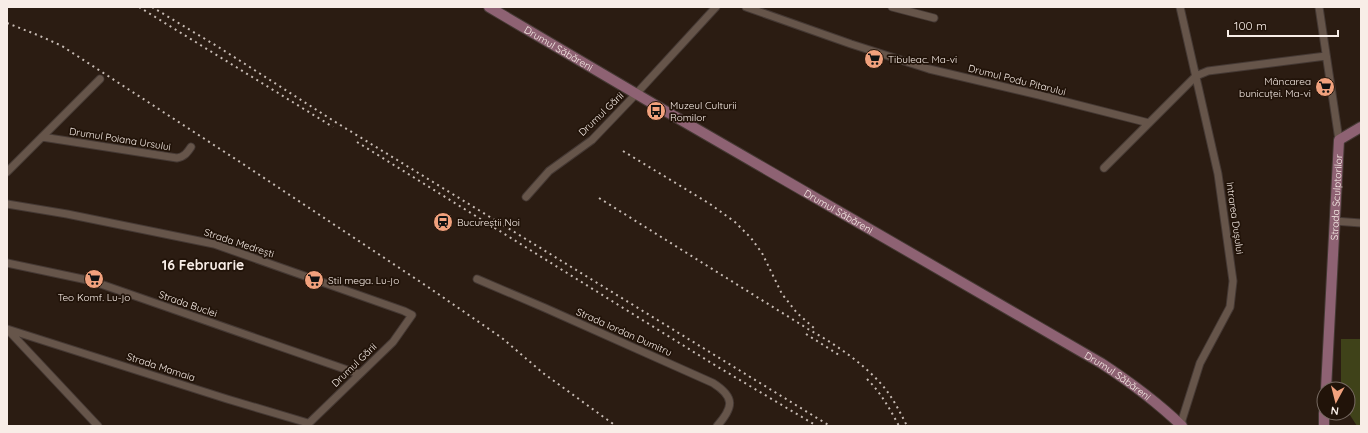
<svg xmlns="http://www.w3.org/2000/svg" width="1368" height="433" font-family="Quicksand,sans-serif">
	<rect width="100%" height="100%" fill="#2b1c12"/>
	<!-- green -->
	<path fill="#3f4219" d="M1341,339H1361V426H1357L1348,412V389H1341Z"/>
	<g fill="none" stroke-linecap="round" stroke-linejoin="round">
		<defs>
			<path id="street" d="M746,7L851,44L929,69L1039,95L1149,123
				M892,7L934,18
				M1180,7L1218,174L1233,281L1230,307L1200,363L1182,420V426
				M1319,7L1339,140
				M42,137L177,158C184,157 187,153 191,147
				M1104,168L1196,76L1208,71L1326,56
				M7,172L100,79
				M526,197L549,171L592,140L636,94L716,7
				M7,204L67,214L214,244L404,311L412,315L393,342L306,426
				M1334,221L1361,223
				M7,263L92,281L359,374
				M477,279L545,308L713,383C735,397 734,407 717,426
				M7,329L227,399L308,423
				M8,330L98,426"/>
			<g id="secondary">
				<path id="s1" d="M489,7L662,109L1101,363C1130,382 1157,402 1182,426"/>
				<path id="s2" d="M1326,389L1339,140L1361,127"/>
				<path d="M1324,426V413"/>
			</g>
		</defs>
		<!-- street casing -->
		<use href="#street" stroke="#453934" stroke-width="9"/>
		<!-- secondary casing -->
		<use href="#secondary" stroke="#453934" stroke-width="12"/>
		<!-- street -->
		<use href="#street" stroke="#66554a" stroke-width="7"/>
		<!-- secondary -->
		<use href="#secondary" stroke="#8e6273" stroke-width="10"/>
		<!-- rail -->
		<path stroke="#c7bbb4" stroke-width="2" stroke-dasharray="2 4" stroke-linecap="butt" d="M139,7L333,127
			M152,7L220,48L337,123L830,426
			M7,23L40,36L62,46L240,162L428,287L502,338L543,373L616,426
			M357,142L713,364L817,426
			M623,151L710,204L735,222L751,238L762,253L782,294L797,313L814,328
			M599,198L808,329C835,344 863,363 883,386C893,398 900,412 907,426
			M806,334L839,355
			M867,379C881,393 890,409 899,426"/>
	</g>
	<!-- icons -->
	<defs>
		<symbol id="supermarket-disc" viewBox="-11 -11 22 22"><circle r="9.5" fill="#f1a17d" stroke="#211309"/><path d="M-6-5.5h2.5l.6 2H6L4.5 2H-2.5L-4.4-4H-6ZM-1.5 3.2a1.3 1.3 0 1 0 .1 0ZM3 3.2a1.3 1.3 0 1 0 .1 0Z" fill="#111"/></symbol>
		<symbol id="bus-disc" viewBox="-11 -11 22 22"><circle r="9.5" fill="#f1a17d" stroke="#211309"/><path d="M-5-6H5V4H4V6H2V4H-2V6H-4V4H-5ZM-3.5-4V0h7V-4ZM-3.5 1.2v1.5H-2V1.2ZM2 1.2v1.5H3.5V1.2Z" fill="#111"/></symbol>
		<symbol id="station-disc" viewBox="-11 -11 22 22"><circle r="9.5" fill="#f1a17d" stroke="#211309"/><path d="M-3-6H3Q5-6 5-4V2Q5 4 3 4L4.5 6H3L1.5 4h-3L-3 6H-4.5L-3 4Q-5 4-5 2V-4Q-5-6-3-6ZM-3.5-4v3h7v-3ZM-3.5 1v1.5H-2V1ZM2 1v1.5H3.5V1Z" fill="#111"/></symbol>
	</defs>
	<g fill-rule="evenodd">
		<use href="#supermarket-disc" x="863" y="48" width="22" height="22"/>
		<use href="#supermarket-disc" x="1314" y="76" width="22" height="22"/>
		<use href="#bus-disc" x="645" y="100" width="22" height="22"/>
		<use href="#station-disc" x="432" y="211" width="22" height="22"/>
		<use href="#supermarket-disc" x="83" y="268" width="22" height="22"/>
		<use href="#supermarket-disc" x="303" y="269" width="22" height="22"/>
	</g>
	<g text-anchor="middle" dominant-baseline="central" stroke-width="3.5" stroke-linejoin="round" paint-order="stroke">
		<!-- street labels -->
		<g font-size="10" fill="#f8ede7" stroke="#211309">
			<text stroke="none"><textPath href="#s1" startOffset="81">Drumul Săbăreni</textPath></text>
			<text transform="translate(1017 80) rotate(14)">Drumul Podu Pitarului</text>
			<text transform="translate(601 114) rotate(-44)">Drumul Gării</text>
			<text transform="translate(120 139) rotate(9)">Drumul Poiana Ursului</text>
			<text stroke="none"><textPath href="#s2" startOffset="192">Strada Sculptorilor</textPath></text>
			<text stroke="none"><textPath href="#s1" startOffset="405">Drumul Săbăreni</textPath></text>
			<text transform="translate(1235 218) rotate(82)">Intrarea Dușului</text>
			<text transform="translate(239 243) rotate(18)">Strada Medrești</text>
			<text transform="translate(188 304) rotate(19)">Strada Buclei</text>
			<text transform="translate(624 332) rotate(24)">Strada Iordan Dumitru</text>
			<text transform="translate(354 365) rotate(-44)">Drumul Gării</text>
			<text transform="translate(161 367) rotate(18)">Strada Mamaia</text>
			<text stroke="none"><textPath href="#s1" startOffset="729">Drumul Săbăreni</textPath></text>
		</g>
		<!-- poi labels -->
		<g font-size="10" fill="#f8ede7" stroke="#211309" text-anchor="start">
			<text x="888" y="59">Tibuleac. Ma-vi</text>
			<text x="1311" y="81" text-anchor="end">Mâncarea<tspan x="1311" dy="12">bunicuței. Ma-vi</tspan></text>
			<text x="670" y="105">Muzeul Culturii<tspan x="670" dy="12">Romilor</tspan></text>
			<text x="457" y="222">Bucureștii Noi</text>
			<text x="328" y="280">Stil mega. Lu-jo</text>
			<text x="94" y="297" text-anchor="middle">Teo Komf. Lu-jo</text>
		</g>
		<!-- district labels -->
		<g font-size="14" font-weight="bold" fill="#f8ede7" stroke="#211309">
			<text x="203" y="265">16 Februarie</text>
		</g>
	</g>
	<!-- border -->
	<rect width="1368" height="433" fill="none" stroke="#f8ede7" stroke-width="16"/>
	<!-- north arrow -->
	<g transform="translate(1336 401) rotate(187)"><circle r="19" fill="#211309" stroke="#776a62"/>
	<path d="M0-3L7 15L0 10L-7 15Z" fill="#f1a17d"/>
	<text y="-6" font-size="11" font-weight="bold" text-anchor="middle" fill="#f8ede7">N</text>
	</g>
	<!-- scale -->
	<path d="M1228 30v6h110v-6" fill="none" stroke="#f8ede7" stroke-width="2"/>
	<text x="1234" y="30" font-size="12" fill="#f8ede7" stroke="#211309" stroke-width="3" paint-order="stroke">100 m</text>
</svg>
